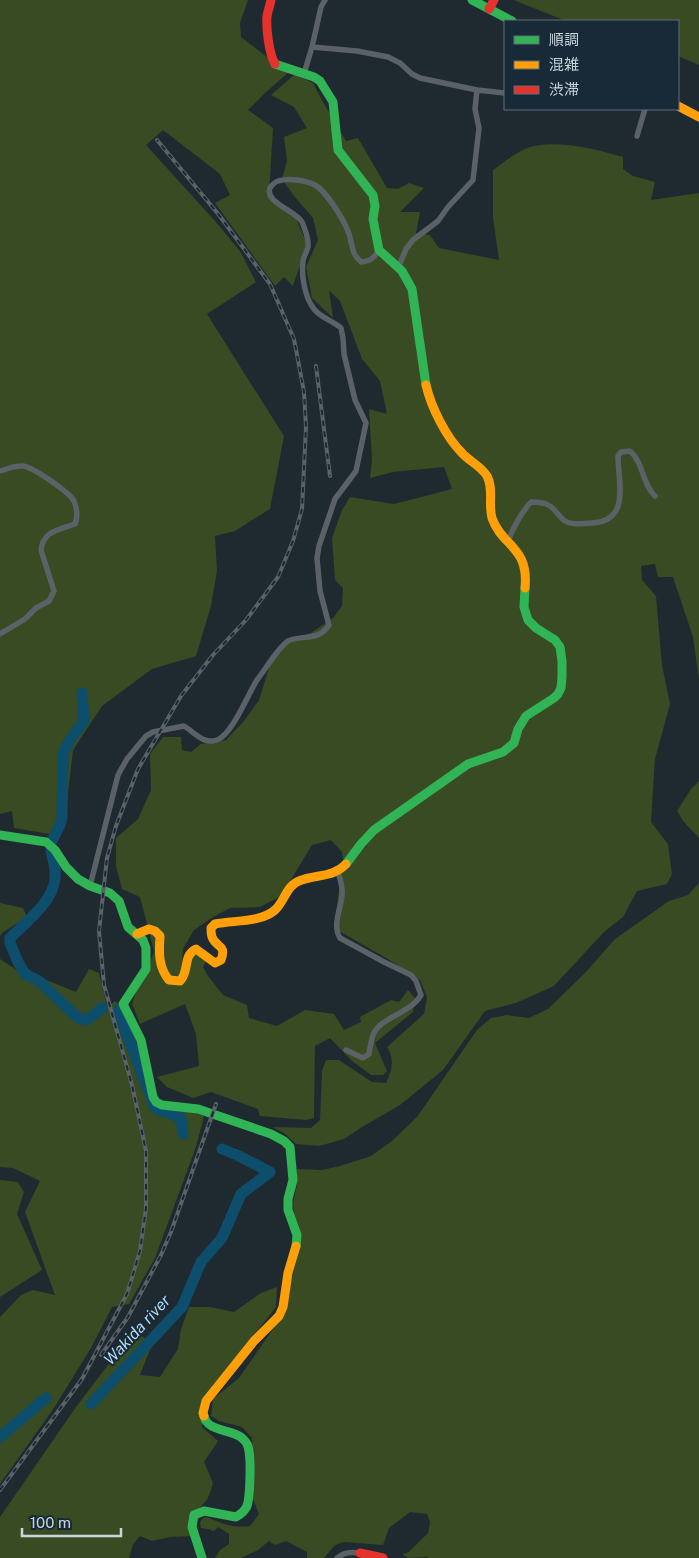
<svg xmlns="http://www.w3.org/2000/svg" width="699" height="1558" font-family="'Public Sans','Noto Sans JP',sans-serif">
	<rect width="100%" height="100%" fill="#1f2930"/>
	<!-- green -->
	<path fill="#384b22" d="M0,0H248L240,23L241,37L288,73L266,92L248,110L273,128L269,194L295,216L307,244L293,286L284,277L275,286L215,203L230,195L220,174L163,130L146,145L215,221L240,251L256,282L207,314L284,436L270,509L235,531L215,536L217,571L211,606L196,656L152,669L102,706L73,750L65,821L49,834L14,828L12,811L0,814Z
		M515,0H699V65L678,56V21H566L516,1Z
		M295,74L313,83L323,102L346,141L358,138L387,188L398,189L409,183L424,188L400,212H420L416,233L430,235L439,248L499,260L493,218V170C503,163 512,155 523,150C550,137 595,149 623,157V169L633,176L655,182L651,200L699,193V679L693,637L673,577H658L655,564L641,566L642,580L656,596L662,665L670,704L655,759L651,822L668,844L672,874L667,884L637,891L623,917L604,932L554,986L516,1003L485,1011L443,1070L400,1105L362,1127L344,1139L319,1146L296,1144L284,1133L272,1127L311,1128L320,1120L322,1071L326,1060H339L372,1082L386,1083C392,1070 395,1060 387,1047L424,1014L427,997L420,980L391,961L334,928L343,860L342,852L331,840L312,845L281,896L260,907L230,908L213,917L194,930L183,949L182,964L189,952L209,956L203,967L208,976L223,995L247,1005L249,1018L277,1026L305,1010L334,1014L344,1030L361,1022L360,1017L391,1000L399,1002L408,990L415,998L413,1012L375,1043L387,1071L383,1075H371L352,1061L330,1038L315,1046L314,1118L306,1120L260,1116L258,1109L211,1092L193,1098L167,1087L157,1077L199,1066L196,1034L185,1004L140,1024L132,1004L136,992L145,979L154,951L140,897L122,889L116,866V838L138,819L151,790L150,754L163,737H181L182,750L191,752L201,744L226,740L244,721L259,700L273,655L282,646L305,637L333,618L342,606L343,588L335,580L332,538L342,510L350,497L394,504L452,489L444,467L393,472L370,478L372,460L369,409L387,414L380,381L362,359L340,301L329,290L333,318L312,298L306,267L318,240L313,218L294,196L282,179L287,161L284,137L307,128L294,107L271,95Z
		M699,781V838L683,821L677,811L691,789Z
		M699,883V1558H429L427,1557L408,1558L402,1554L409,1552L428,1533L430,1522L427,1514L410,1512L389,1528L383,1545L344,1542L335,1545L324,1558H307V1552L286,1541L275,1545L269,1541L258,1550L241,1558H215L220,1550L229,1544V1534L218,1527L214,1531L208,1529L201,1528L200,1522L204,1517C212,1518 217,1522 225,1524C233,1527 242,1527 250,1526L259,1514L253,1499L252,1438L242,1427L219,1421L211,1416L213,1399L239,1378L284,1313L298,1254L299,1233L294,1219L293,1203L297,1185V1169L322,1170L340,1166L371,1156L392,1141L417,1117L477,1030L491,1018L507,1015L529,1018L548,1009L585,973L615,939L669,901L688,895Z
		M0,903L23,908L27,917L2,933L0,936Z
		M0,959L18,971L39,977L76,992L89,969L99,973L107,1006L116,1001L134,1034L153,1098L204,1116L196,1147L155,1258L129,1304L112,1307L91,1348L54,1408L0,1484V1317L21,1295L33,1290L55,1295L25,1212L40,1181L13,1168L0,1167Z
		M0,1180L18,1182L24,1192L17,1214L42,1270L0,1297Z
		M277,1287L276,1307L249,1342L213,1385L202,1408V1427L218,1441L204,1462L213,1483C211,1489 209,1498 205,1502C191,1518 185,1511 191,1536L170,1537L152,1541L140,1536L133,1544L129,1558H0V1517L76,1407L133,1332L153,1342L140,1375L160,1377L178,1349L181,1329L189,1307H210L234,1312L261,1293Z"/>
	<g fill="none" stroke-linecap="round" stroke-linejoin="round">
		<!-- river -->
		<path stroke="#0d4e6d" stroke-width="11" d="M52,841L60,825L62,818L63,754L68,743L84,721L82,693
			M51,850C53,859 56,869 55,878C54,901 25,923 10,938V943L18,962L25,974L39,981L77,1017L85,1020L90,1018L102,1008
			M118,1011L155,1108L181,1118L183,1134
			M91,1404L182,1307L201,1262L222,1238L241,1194L270,1172L237,1155L222,1149
			M0,1437L46,1398"/>
		<!-- street -->
		<path stroke="#5a6267" stroke-width="5.5" d="M312,47L321,7L325,0
			M304,74L312,47L357,51L388,57L400,63L412,74L420,78L477,90L505,93
			M637,136L645,109
			M399,266L406,249L413,240L438,221L448,207L473,180L479,128L475,109L477,90
			M0,471C8,469 14,465 23,466C33,467 69,492 74,501C77,508 78,518 75,524C59,530 43,531 41,550L54,591L49,601L36,608L25,619L0,634
			M508,541C514,526 520,514 531,502C542,502 550,503 557,513C560,516 562,519 565,521C573,526 583,523 592,523C631,521 618,482 618,456L621,452L630,451C644,463 642,484 655,496
			M338,872C340,879 343,887 342,895C341,909 332,925 340,938L384,962L411,975L416,981L421,995C410,1014 380,1017 373,1035C371,1041 370,1048 369,1054L363,1058L346,1050
			M90,886L118,775L127,759L146,736L153,732L184,726C194,732 204,745 217,740C232,735 248,694 257,680C263,672 269,663 275,655C278,651 284,644 288,641C304,634 318,642 329,625L320,591L317,558L319,546L335,499L356,471L366,423L355,400L344,354L343,338L341,328C333,321 321,318 314,309C305,298 301,275 303,262C303,257 307,252 308,247C309,240 305,229 302,222C296,211 264,202 270,188C272,185 275,182 278,181C289,178 305,180 315,185C327,192 343,219 348,231C353,244 350,252 361,262C371,261 374,258 379,250
			M337,1558C344,1552 351,1552 360,1553"/>
		<!-- fast -->
		<path stroke="#30b455" stroke-width="9" d="M472,0L512,21
			M275,64L314,77L320,81L333,102L338,150L373,195L375,206L373,219L379,250L402,271L412,289L426,385
			M0,835L46,842L55,850L66,867L78,879L90,886L110,893L119,901L128,927L143,940L146,948V969L123,1004L141,1040L153,1097L156,1102L162,1105L198,1109L271,1134L284,1141L290,1147L293,1180L288,1199V1210L297,1235L296,1246
			M346,864L361,844L374,830L468,764L503,752L514,743L518,729L526,716L554,698L558,694L561,688L562,677V661L560,647L555,640L536,628L528,620L524,607L525,588
			M202,1558L192,1527L194,1515L204,1511L236,1517C241,1514 245,1511 247,1506C250,1497 252,1453 247,1444C247,1443 244,1440 242,1438C232,1429 207,1432 204,1416"/>
		<!-- slow -->
		<path stroke="#ff9f0a" stroke-width="9" d="M678,106L699,117
			M426,385C431,407 446,437 462,453C469,461 481,466 487,476C494,489 488,504 492,518C502,547 529,546 525,588
			M137,934L149,929L155,931L160,936C159,952 158,967 169,980L180,981C190,971 182,956 196,949L215,963L221,960C227,944 216,948 212,937C211,934 211,931 211,928L215,924C234,920 260,923 275,910C285,901 286,886 299,881C316,874 333,878 346,864
			M204,1416L203,1413L206,1401L254,1341L279,1316L283,1307L288,1273L296,1246"/>
		<!-- jam -->
		<path stroke="#e5322d" stroke-width="9" d="M271,0C270,5 268,11 267,16C266,28 269,54 275,64
			M489,9L494,0
			M360,1553L383,1558"/>
		<defs>
			<path id="rail" d="M316,366L330,476
				M101,1355L128,1317L161,1255L171,1232L216,1104
				M0,1490L82,1379L127,1294L140,1251L146,1208V1151L132,1085L104,985L99,931L107,858L116,826L138,769L181,696L213,655L246,620L278,577L293,541L302,509L306,427L304,392L294,339L270,284L219,215L157,140"/>
		</defs>
		<!-- rail casing -->
		<use href="#rail" stroke="#5a6267" stroke-width="4"/>
		<!-- rail -->
		<use href="#rail" stroke="#182a37" stroke-width="2" stroke-dasharray="5.5" stroke-linecap="butt"/>
	</g>
	<g text-anchor="middle" dominant-baseline="central" stroke-width="4" stroke-linejoin="round" paint-order="stroke">
		<!-- water labels -->
		<g font-size="16" font-style="italic" fill="#b3dbf4" stroke="#182a37">
			<text transform="translate(137 1330) rotate(-47)">Wakida river</text>
		</g>
	</g>
	<!-- legend -->
	<rect x="504" y="20" width="175" height="90" fill="#182a37" stroke="#5f6e79"/>
	<rect x="514" y="36" width="25" height="8" fill="#30b455" stroke="#5f6e79"/>
	<text x="549" y="45" font-size="15" fill="#c9d5dd">順調</text>
	<rect x="514" y="61" width="25" height="8" fill="#ff9f0a" stroke="#5f6e79"/>
	<text x="549" y="70" font-size="15" fill="#c9d5dd">混雑</text>
	<rect x="514" y="86" width="25" height="8" fill="#e5322d" stroke="#5f6e79"/>
	<text x="549" y="95" font-size="15" fill="#c9d5dd">渋滞</text>
	<!-- scale -->
	<path d="M22 1528v8h99v-8" fill="none" stroke="#c9d5dd" stroke-width="2.5"/>
	<text x="30" y="1528" font-size="15" fill="#c9d5dd" stroke="#182a37" stroke-width="4" paint-order="stroke">100 m</text>
</svg>
